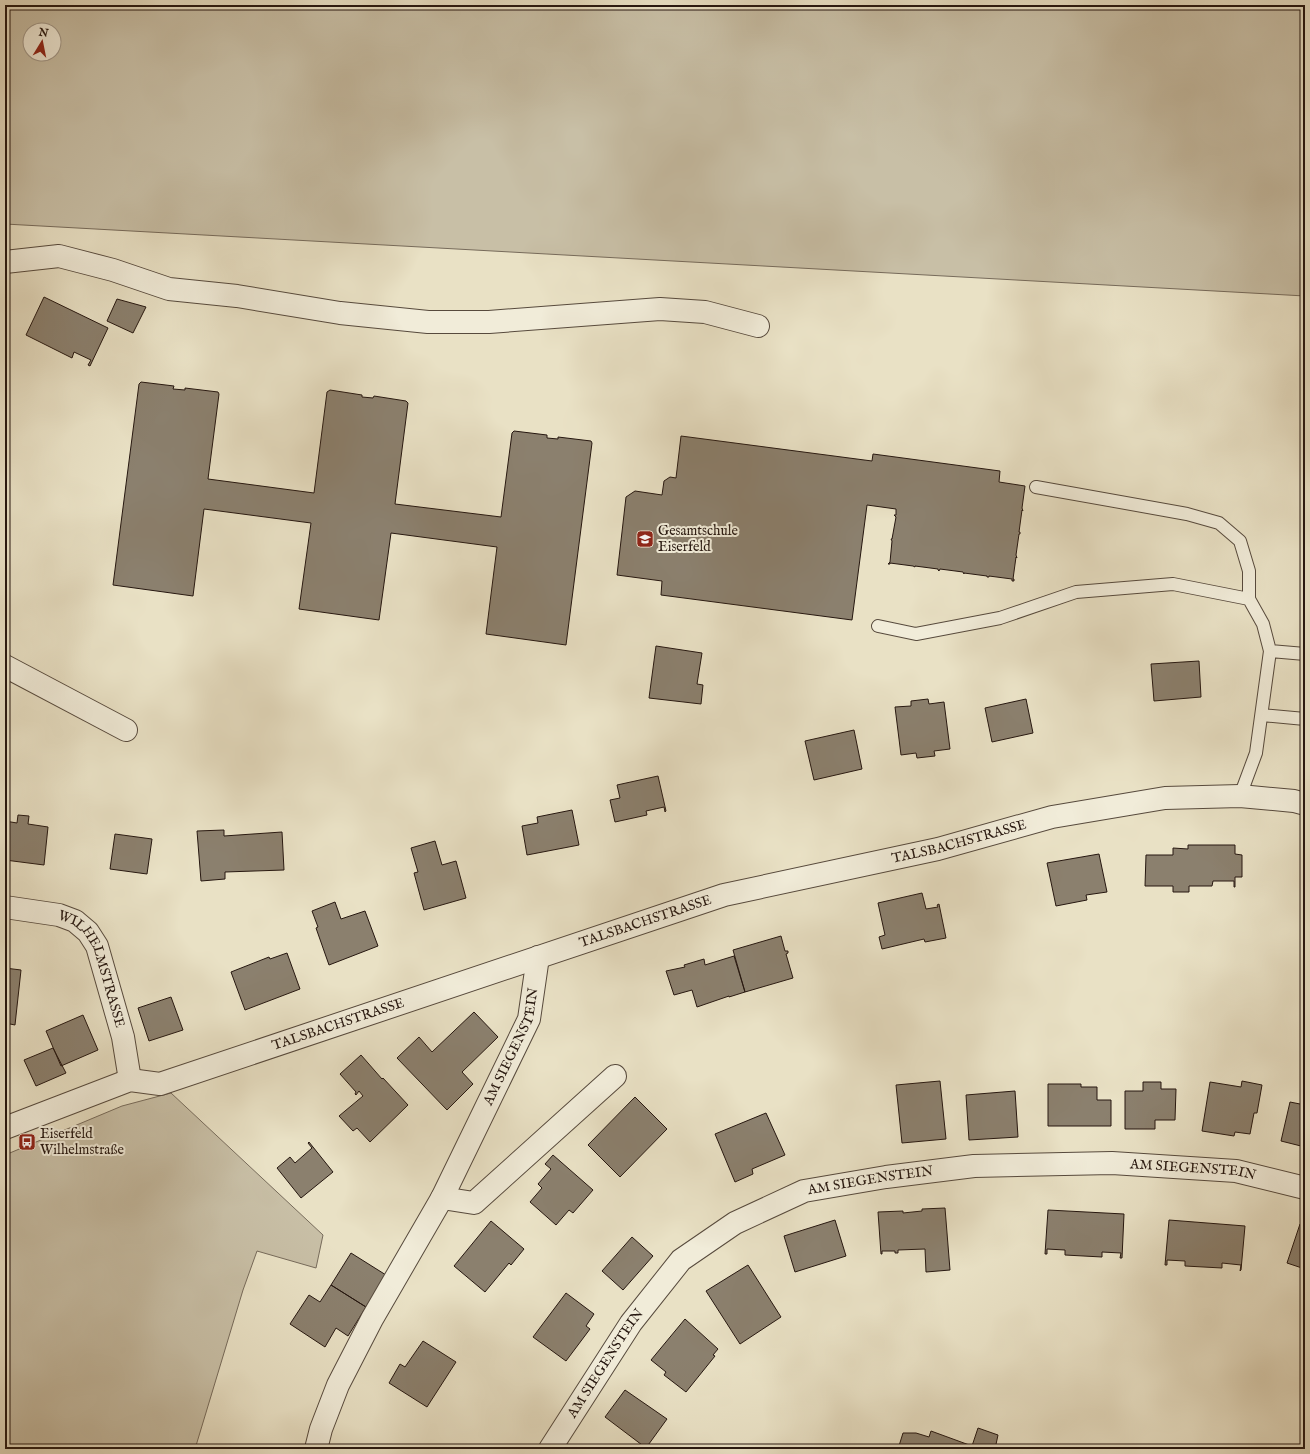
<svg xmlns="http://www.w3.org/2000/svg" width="1310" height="1454" font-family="'IM FELL English',serif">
	<rect width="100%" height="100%" fill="#e9e1c5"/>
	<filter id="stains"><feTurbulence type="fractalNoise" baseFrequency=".005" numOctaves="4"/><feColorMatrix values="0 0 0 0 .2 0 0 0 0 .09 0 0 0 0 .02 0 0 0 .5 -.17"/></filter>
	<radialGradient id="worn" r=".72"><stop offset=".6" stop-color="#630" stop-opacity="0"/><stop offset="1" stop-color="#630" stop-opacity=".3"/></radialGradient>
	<!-- green -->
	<path fill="#c8bfa6" stroke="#776b5b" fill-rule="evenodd" d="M5,5H1305V296L5,224ZM30,30H54V54H30Z
		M171,1093L323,1235L316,1268L257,1251L243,1290L195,1449H5V1155L122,1106Z"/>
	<!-- building -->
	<path fill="#8b806e" stroke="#261710" d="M44,297L108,328L90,366L88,365L91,360L74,352L72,358L26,335Z
		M117,299L146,307L133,333L107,321Z
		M141,382L174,386L173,389L185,390V388L218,392L219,394L208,479L314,493L327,392L330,390L362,395V397L373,398L374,396L406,401L408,403L395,504L501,517L512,433L514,431L547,435V438L558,439V437L591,441L592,443L566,645L486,634L497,547L391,533L379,620L299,609L311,523L204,509L193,596L113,585L139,384Z
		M681,436L872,461L873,454L1000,471L999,482L1025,486L1022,508L1023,511L1022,510L1019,532H1020V534H1019L1016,555L1017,558L1016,557L1013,579H1014V581H1012V579L989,576V577H987V576L964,573V574L963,572L940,569L939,571L938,570V569L915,566V567L913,566L890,563V564H888L890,562L892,541L891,539H892L896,517L894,515H896V509L867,505L852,620L661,595L662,581L617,575L622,532L626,497L635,491L662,495L664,481L670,477L676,478Z
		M656,646L702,653L697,684L703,685L701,704L649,698Z
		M1199,661L1201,697L1154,701L1151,664Z
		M928,699L929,704L944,702L950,749L934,751L935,756L917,758L916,753L901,755L895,707L911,706V701Z
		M1026,699L1033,733L992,742L985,708Z
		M854,730L862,769L814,780L805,741Z
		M658,776L666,811L665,812L664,807L646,811L647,815L615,822L610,800L620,798L617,785Z
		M572,810L579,845L527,855L522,826L538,823L537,817Z
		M18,815L29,816L28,824L48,827L44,865L5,860V821L17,823Z
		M224,830V836L282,832L284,870L225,872V879L201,881L197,831Z
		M115,834L152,839L147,874L110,869Z
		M435,841L442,865L456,861L466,898L424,910L414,873L418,872L411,848Z
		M1188,845H1235V854L1242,855V877H1235V887H1234V881H1213L1212,886H1189V892H1173V886H1145L1146,855H1173V848L1188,849Z
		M1099,854L1107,892L1086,895L1087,900L1056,906L1047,863Z
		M922,893L926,909L938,907L937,905L939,904L946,938L925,942L924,939L882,949L879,937L885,935L878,903Z
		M335,902L341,919L365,911L378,946L329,965L316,928L318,927L312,911Z
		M781,936L785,951H788V953L786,954L793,978L745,992L733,950Z
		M287,953L300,989L245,1010L231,972L269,957L270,959Z
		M734,956L745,992L729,997V996L697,1007L692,990L674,995L666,971L685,967L684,965L704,959L705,965Z
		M5,968L21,970L15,1025L5,1023Z
		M171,997L183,1030L149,1041L138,1008Z
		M474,1012L498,1037L462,1072L473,1084L447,1110L397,1058L419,1037L432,1052Z
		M83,1015L98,1050L61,1066L46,1031Z
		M53,1048L66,1073L36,1086L24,1060Z
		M361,1055L382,1079L383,1078L408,1105L370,1142L357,1128L353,1131L339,1116L363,1096L359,1091L356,1095L355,1094L356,1092L340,1074Z
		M5,1074L9,1075L5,1086Z
		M940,1081L946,1139L902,1143L896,1085Z
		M1242,1081L1262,1085L1257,1113H1254L1250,1134L1235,1132L1234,1136L1202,1131L1210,1082L1241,1087Z
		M1143,1082H1161V1089H1176L1175,1120H1155V1129H1125V1091H1143Z
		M1048,1084H1081V1087H1097V1100H1111V1126H1048Z
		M1015,1091L1018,1137L969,1140L966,1095Z
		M1305,1096V1105H1302Z
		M635,1097L667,1129L620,1177L588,1145Z
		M1290,1102L1305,1105V1147L1281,1141Z
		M766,1113L785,1155L752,1169L753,1174L735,1182L715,1134Z
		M309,1142L333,1172L301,1198L277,1168L290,1157L295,1163L312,1148L308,1143Z
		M553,1155L593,1190L573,1213L569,1210L556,1225L530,1202L542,1188L538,1184L551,1169L545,1164Z
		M945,1208L950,1270L926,1272L925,1249L898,1250V1253H895V1251H882V1254H881L878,1212L903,1211V1213L922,1211V1209Z
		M1048,1210L1124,1214L1122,1258H1120L1121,1253L1102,1252V1257L1065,1255V1250L1047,1249V1254H1045Z
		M835,1220L846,1256L795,1272L784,1236Z
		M1169,1220L1245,1226L1241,1270L1240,1271L1241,1265L1222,1263V1268L1185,1266V1261L1167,1260V1265H1165Z
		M491,1221L524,1249L511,1265L509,1263L485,1292L454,1266Z
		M1300,1224L1305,1226V1269L1287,1263Z
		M632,1237L653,1256L623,1290L602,1271Z
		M351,1253L386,1275L366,1307L331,1285Z
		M748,1265L781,1317L740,1344L706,1291Z
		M331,1285L366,1307L348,1336L336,1328L325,1347L290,1324L309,1295L320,1302Z
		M566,1293L594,1314L586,1326L590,1329L566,1361L533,1337Z
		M685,1319L718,1349L713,1355L715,1356L686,1392L664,1375L666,1372L651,1360Z
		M423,1341L456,1362L427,1407L389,1383L400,1364L405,1367Z
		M625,1390L667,1419L646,1448L605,1417Z
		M978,1428L998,1435L995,1449H898L903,1433H916L929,1437L931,1431L972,1446Z"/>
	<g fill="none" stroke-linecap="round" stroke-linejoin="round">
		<defs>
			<path id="service" d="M1036,487L1187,514L1219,523L1240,541L1249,571V599
				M878,626L916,634L1000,618L1076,592L1173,584L1249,599L1263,624L1270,651L1256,753L1240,796
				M1270,651L1305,654
				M1262,715L1305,719"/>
			<g id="minor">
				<path d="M5,262L59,256L113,270L169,289L237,296L340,313L428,322H489L660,309L705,312L758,326"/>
				<path d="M5,666L126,730"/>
				<path id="s1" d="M5,907L59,915L75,921L88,932L97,946L123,1037L130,1080"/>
				<path id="s2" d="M5,1128L130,1080L160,1084L724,895L938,849L1052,817L1165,798L1240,796L1294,801L1305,804"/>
				<path d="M442,1198L474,1203L615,1076"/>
				<path id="s3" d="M316,1449L321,1429L338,1385L372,1319L442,1198L529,1019L538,957"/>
				<path id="s4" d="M550,1449L631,1323L681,1260L735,1223L804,1191L886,1177L974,1166L1112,1163L1236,1171L1305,1188"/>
			</g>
		</defs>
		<!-- service casing -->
		<use href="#service" stroke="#574a3d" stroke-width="14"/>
		<!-- minor casing -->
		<use href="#minor" stroke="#574a3d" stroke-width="24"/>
		<!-- service -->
		<use href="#service" stroke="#f1ecd9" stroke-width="12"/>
		<!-- minor -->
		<use href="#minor" stroke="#f1ecd9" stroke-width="22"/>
	</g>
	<!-- icons -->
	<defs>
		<symbol id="school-square" viewBox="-11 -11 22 22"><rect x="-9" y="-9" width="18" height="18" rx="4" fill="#8f2418" stroke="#f1ecd9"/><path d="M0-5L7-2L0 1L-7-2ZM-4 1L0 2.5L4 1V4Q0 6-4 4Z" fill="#fff"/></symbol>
		<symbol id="bus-square" viewBox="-11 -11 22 22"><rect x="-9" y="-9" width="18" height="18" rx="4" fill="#8f2418" stroke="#f1ecd9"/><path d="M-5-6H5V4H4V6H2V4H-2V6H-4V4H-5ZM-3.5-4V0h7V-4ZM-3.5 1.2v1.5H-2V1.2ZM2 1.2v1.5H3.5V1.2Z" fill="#fff"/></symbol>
	</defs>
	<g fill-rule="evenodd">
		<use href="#school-square" x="635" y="529" width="20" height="20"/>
		<use href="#bus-square" x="17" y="1132" width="20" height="20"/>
	</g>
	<g text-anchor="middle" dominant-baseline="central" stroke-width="4" stroke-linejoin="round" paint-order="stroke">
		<!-- poi labels -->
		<g font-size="14" fill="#261710" stroke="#f1ecd9" text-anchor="start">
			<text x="658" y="531">Gesamtschule<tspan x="658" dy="16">Eiserfeld</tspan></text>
			<text x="40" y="1134">Eiserfeld<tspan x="40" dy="16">Wilhelmstraße</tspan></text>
		</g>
		<!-- street labels -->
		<g font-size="14" fill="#261710" stroke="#f1ecd9">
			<text stroke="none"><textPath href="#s2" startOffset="1000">TALSBACHSTRASSE</textPath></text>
			<text stroke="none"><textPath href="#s2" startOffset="676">TALSBACHSTRASSE</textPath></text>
			<text stroke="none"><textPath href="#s1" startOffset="122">WILHELMSTRASSE</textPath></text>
			<text stroke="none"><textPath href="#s2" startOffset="352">TALSBACHSTRASSE</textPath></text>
			<text stroke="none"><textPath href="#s3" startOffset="449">AM SIEGENSTEIN</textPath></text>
			<text stroke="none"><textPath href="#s4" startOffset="763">AM SIEGENSTEIN</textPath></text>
			<text stroke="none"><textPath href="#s4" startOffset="439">AM SIEGENSTEIN</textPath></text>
			<text stroke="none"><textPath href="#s4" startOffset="102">AM SIEGENSTEIN</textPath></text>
		</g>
	</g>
	<!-- margin -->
	<rect width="1310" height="1454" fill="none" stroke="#e9e1c5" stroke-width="20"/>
	<rect x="6" y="6" width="1298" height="1442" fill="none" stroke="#261710" stroke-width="2"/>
	<rect x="10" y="10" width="1290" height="1434" fill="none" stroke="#261710"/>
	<!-- north arrow -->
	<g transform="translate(42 42) rotate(10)"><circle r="19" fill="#f1ecd9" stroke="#a09789"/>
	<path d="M0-3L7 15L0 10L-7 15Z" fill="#8f2418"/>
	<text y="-6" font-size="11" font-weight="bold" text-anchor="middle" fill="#261710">N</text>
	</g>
	<rect width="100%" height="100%" filter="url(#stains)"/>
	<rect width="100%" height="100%" fill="url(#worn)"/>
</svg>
